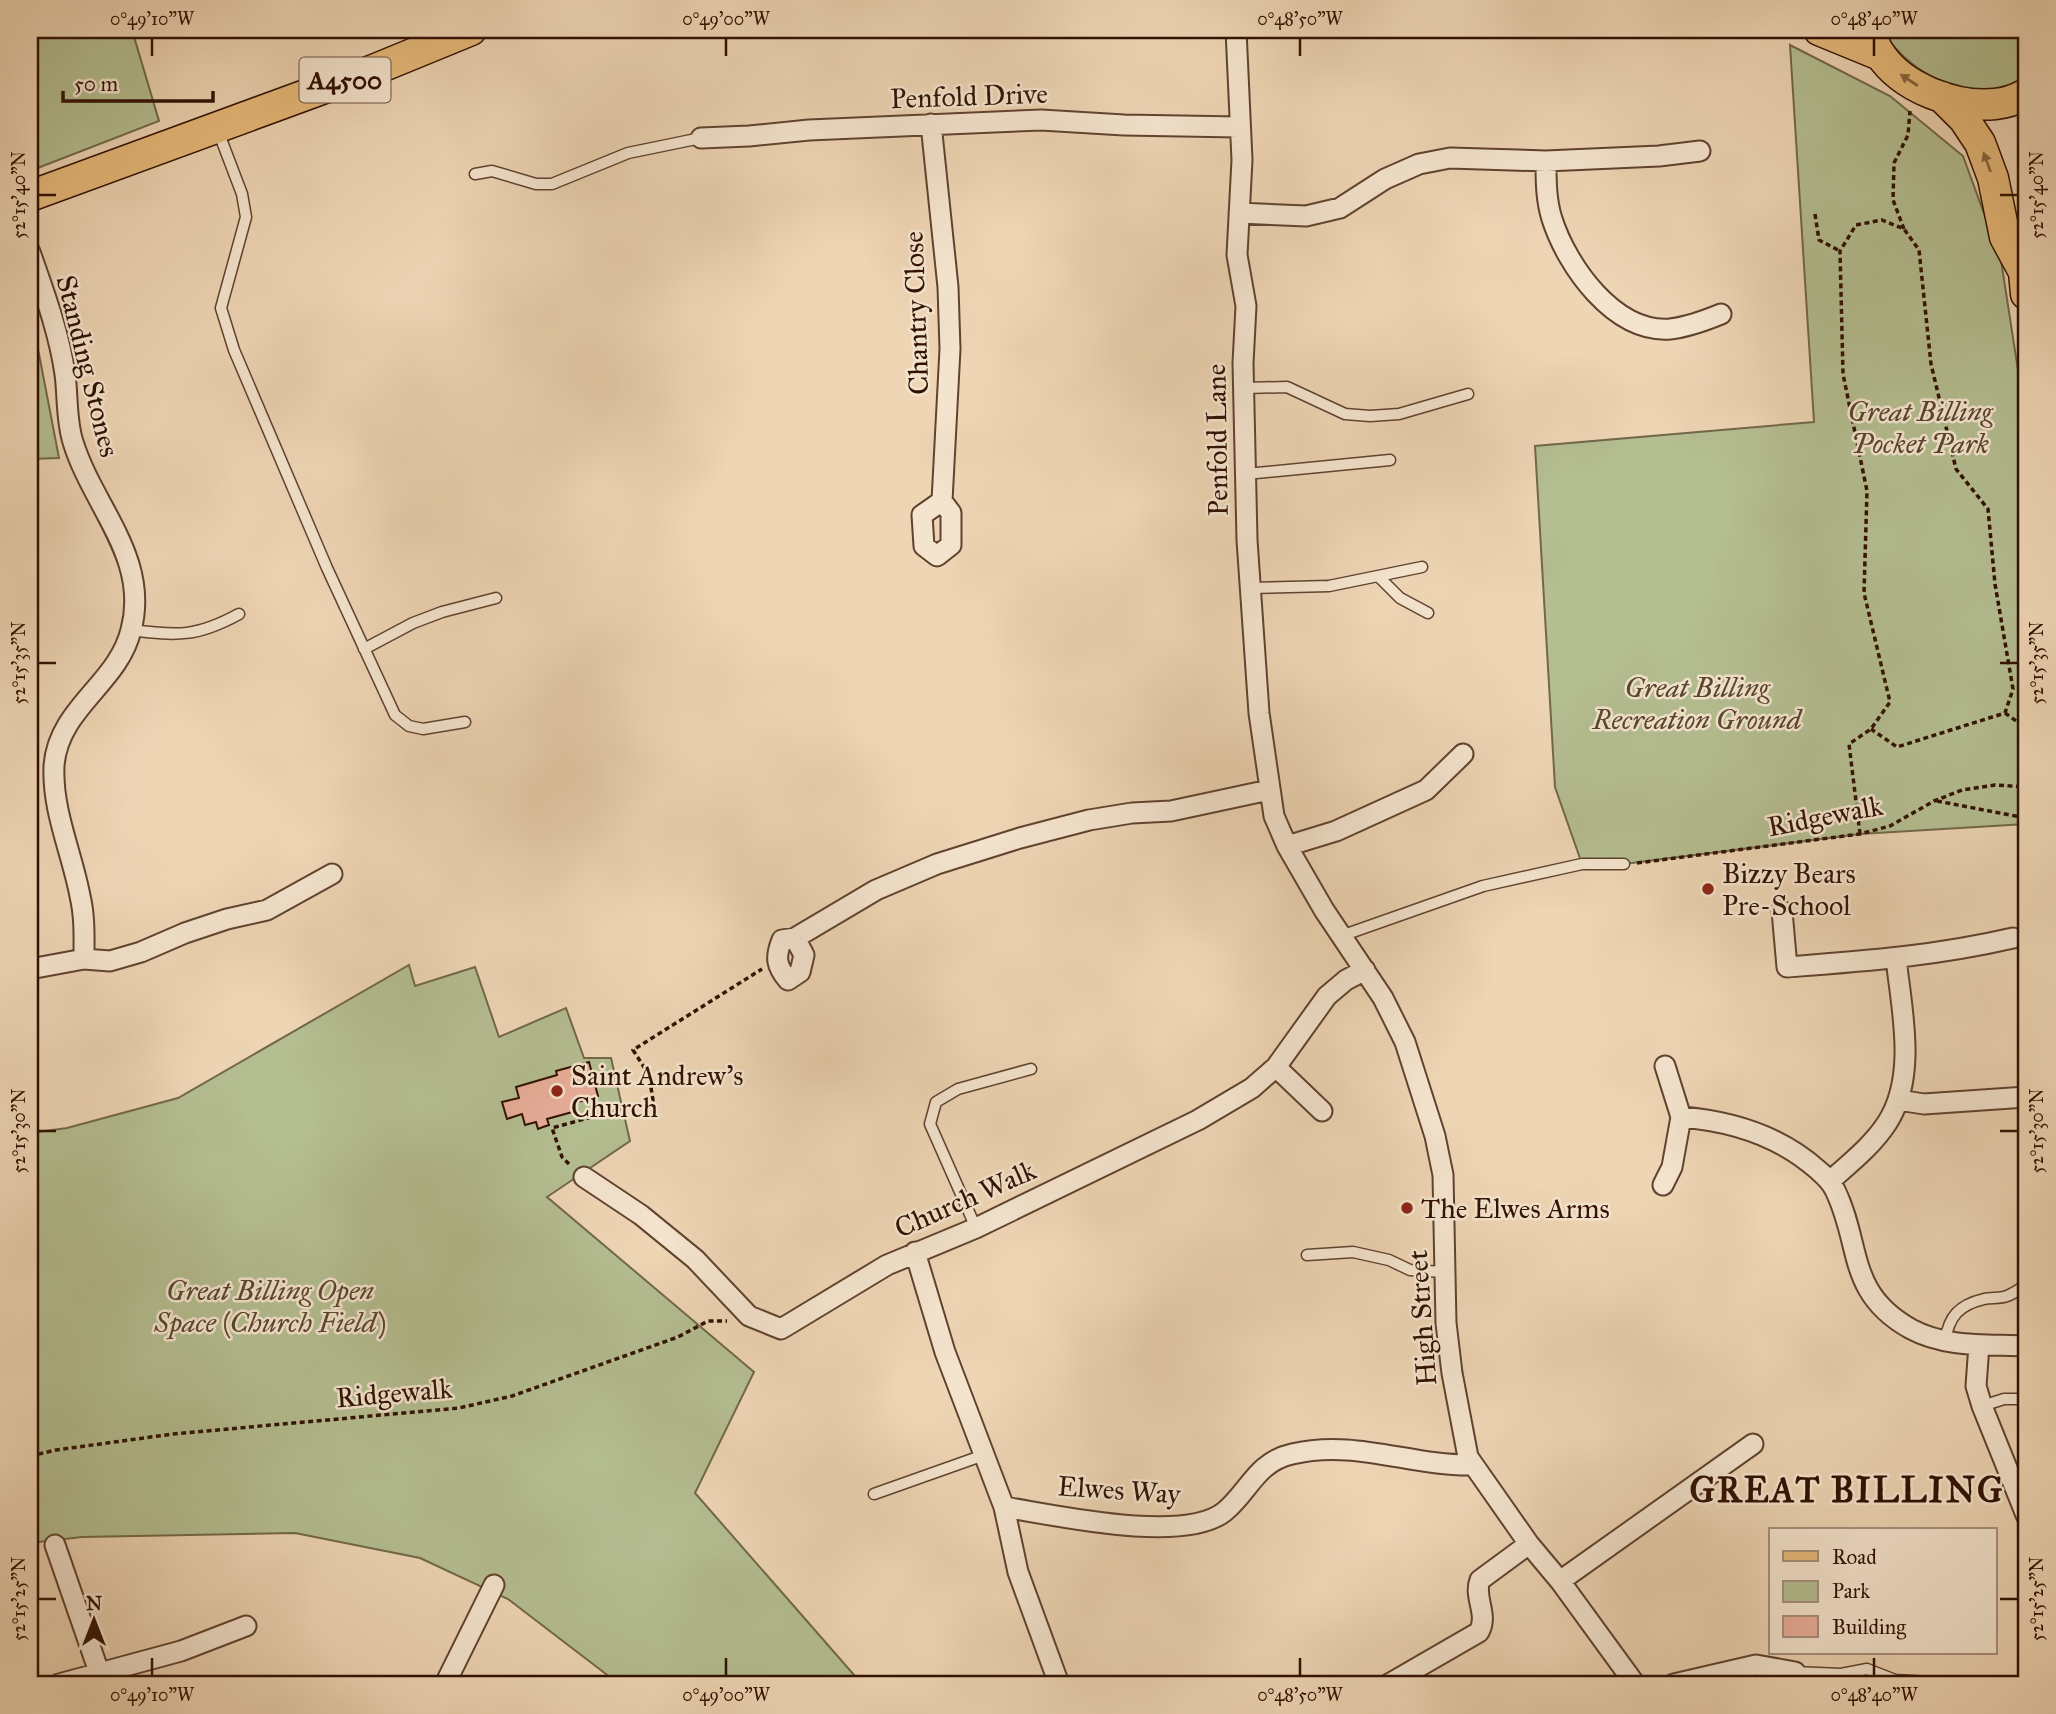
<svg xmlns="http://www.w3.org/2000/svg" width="2056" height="1714" font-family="'IM FELL Great Primer',serif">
	<rect width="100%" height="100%" fill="#eed5b4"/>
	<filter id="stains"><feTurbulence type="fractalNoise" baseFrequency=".00286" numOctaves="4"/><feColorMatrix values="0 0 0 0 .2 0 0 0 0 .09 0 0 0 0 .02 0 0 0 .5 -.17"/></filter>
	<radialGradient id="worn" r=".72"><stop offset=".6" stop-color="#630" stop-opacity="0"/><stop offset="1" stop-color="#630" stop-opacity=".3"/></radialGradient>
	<!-- green -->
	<path fill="#b4be91" stroke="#72684a" stroke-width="2" d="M30,30H132L159,121L30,171Z
		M1882,30H2026V82C1970,102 1914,80 1882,30Z
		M1790,45L1890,96L1963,156L2001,260L2026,422V824L1860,834L1624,864H1582L1555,787L1535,446L1814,422Z
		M30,319L39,354L59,458L30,459Z
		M409,965L415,986L475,967L499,1037L566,1008L584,1058H611L630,1141L547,1197L754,1372L695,1493L862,1684H619L508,1599L420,1558L295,1533L82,1537L30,1543V1133L67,1128L178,1098Z"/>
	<!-- building -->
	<path fill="#e9ae9a" stroke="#311103" stroke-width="2" d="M589,1062L598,1096L574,1103L576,1111L547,1119L549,1125L543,1127L538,1129L536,1122L525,1125L522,1114L507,1119L502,1102L519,1098L516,1087L557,1075L556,1071Z"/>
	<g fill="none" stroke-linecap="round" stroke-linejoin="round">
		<defs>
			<path id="lane" d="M218,131L242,194L246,217L221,308L234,350L327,568L395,715L409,726L423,729L465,722
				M475,174L492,171L536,184H552L628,153L701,138
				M1244,388L1287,387L1345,414L1370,416L1399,414L1468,394
				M1246,474L1390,460
				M1378,576L1400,598L1428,613
				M1250,588L1329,586L1422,567
				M131,630C178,636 197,637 239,614
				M364,649L413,623L442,612L496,598
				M1341,936L1483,886L1582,864H1624
				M976,1228L930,1124L936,1102L958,1089L1031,1069
				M1307,1255L1353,1252L1389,1260L1410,1270L1444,1272
				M1945,1341C1949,1316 1959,1305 1984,1299C1991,1297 2000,1299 2007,1296C2013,1294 2020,1289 2026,1285
				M1982,1406L2004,1399H2026
				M874,1494L984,1455
				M1795,1672L1841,1674L1867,1669L1895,1680L1930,1682"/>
			<path id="street" d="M1236,30L1242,160L1237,255L1246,306L1243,363L1247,540L1259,713L1274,816L1287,846L1324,910L1383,998L1405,1042L1435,1136L1443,1175L1446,1323L1452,1373L1468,1457L1529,1544L1560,1581L1635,1684
				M931,124L948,287L950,349L942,501L951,513V545L937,556L924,546L922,515L942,501
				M701,138L749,136L809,130L1041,120L1124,125L1239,127
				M1546,161C1546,181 1546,200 1552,219C1567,266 1614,333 1670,329C1688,327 1704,321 1721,314
				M1239,213L1306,216L1340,208L1385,179L1419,164L1450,158L1546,161L1659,156L1700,151
				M30,252C44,292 59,332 65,374C68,397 66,420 73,442C93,507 150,558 131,630C118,684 58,708 54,766C52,811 72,853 80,896C85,917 84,938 84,959L30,969
				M1287,846L1336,831L1426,790L1463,754
				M1782,911L1787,967C1866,961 1935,956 2013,938
				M795,938L782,940C775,957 776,966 788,980L800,972L804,955L795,938L876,890L937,864L1020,838L1089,820L1132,813L1171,811L1269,790
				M84,959L110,961L141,952L185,933L227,919L267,910L332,874
				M1276,1067L1322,1111
				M1898,1100L1924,1104L2026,1097
				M1681,1117C1731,1121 1780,1136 1818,1170C1825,1176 1831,1181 1835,1190C1862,1245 1846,1293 1911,1329C1946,1348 1988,1344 2026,1346
				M584,1177L641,1215L695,1259L749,1316L781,1329L887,1265L976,1228L1198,1120L1252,1088L1276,1067L1327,996L1346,980L1365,970
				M1830,1181C1850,1163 1872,1146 1887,1123C1917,1077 1902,1011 1896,959
				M1663,1185L1672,1167L1681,1117L1665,1066
				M915,1252L945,1352L1004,1507C1054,1515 1183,1544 1224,1512C1249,1492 1256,1462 1292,1454C1355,1439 1410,1466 1472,1465
				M1979,1345L1976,1386L1982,1406L2026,1515
				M1004,1507L1018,1572L1059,1684
				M55,1545L99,1672
				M1560,1581L1753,1444
				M59,1684L181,1651L246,1626
				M445,1684L494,1585
				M1389,1684L1479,1632C1489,1614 1473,1597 1480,1580L1529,1544
				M1674,1684L1756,1665L1795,1672"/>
			<path id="primary" d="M1819,30L1880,55
				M1868,30C1872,38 1875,47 1880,54C1902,88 1956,108 1995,104C2006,103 2017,99 2026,94
				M1942,97L1964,119L1980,143L1993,178L2005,237L2024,272L2026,294
				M30,196L371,71L471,30"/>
		</defs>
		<!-- lane casing -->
		<use href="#lane" stroke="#60422f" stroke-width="13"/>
		<!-- street casing -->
		<use href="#street" stroke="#60422f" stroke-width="23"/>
		<!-- primary casing -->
		<use href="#primary" stroke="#311103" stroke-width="33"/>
		<!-- path -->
		<path stroke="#311103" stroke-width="3.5" stroke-dasharray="5 3.5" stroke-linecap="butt" d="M1815,214L1819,240L1840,251
			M1904,229L1893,200L1894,163L1908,135L1910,111
			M2005,713L2019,723L2026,737
			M1937,801L2026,818
			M1860,834L1849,744L1871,729L1890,702L1864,593L1867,491L1843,374L1840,251L1856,225L1882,220L1904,229L1919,250L1931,364L1956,469L1988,509L1995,584L2013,689L2005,713L1897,747L1871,729
			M1637,863L1860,834L1890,826L1934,801L1962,790L1995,785L2026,787
			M569,1164L562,1157L552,1128L653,1100L649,1075L633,1050L762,969
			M30,1456L56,1450L173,1434L459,1408L512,1396L678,1337L708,1321H727"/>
		<!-- lane -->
		<use href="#lane" stroke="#f4e4ce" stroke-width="10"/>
		<!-- street -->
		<use href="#street" stroke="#f4e4ce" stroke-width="19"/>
		<!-- primary -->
		<use href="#primary" stroke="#e7ba7a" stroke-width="30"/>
	</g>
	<!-- one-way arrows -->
	<defs><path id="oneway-solid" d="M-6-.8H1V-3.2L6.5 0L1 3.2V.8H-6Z" transform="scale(1.75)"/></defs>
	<g fill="#8c663e">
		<use href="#oneway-solid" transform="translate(1909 80) rotate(-147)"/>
		<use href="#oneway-solid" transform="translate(1987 162) rotate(-110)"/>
	</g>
	<!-- ticks -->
	<path fill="none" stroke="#311103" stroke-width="2.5" d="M152,38V56M726,38V56M1300,38V56M1874,38V56M38,195H56M2000,195H2018M38,663H56M2000,663H2018M38,1131H56M2000,1131H2018M38,1599H56M2000,1599H2018M152,1658V1676M726,1658V1676M1300,1658V1676M1874,1658V1676"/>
	<!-- markers -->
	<g fill="#8f2418" stroke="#f4e4ce" stroke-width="2.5">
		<circle cx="1708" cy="889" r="7"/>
		<circle cx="557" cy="1091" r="7"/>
		<circle cx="1407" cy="1208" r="7"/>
	</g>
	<g text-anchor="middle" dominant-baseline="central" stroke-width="5" stroke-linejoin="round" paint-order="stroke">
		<!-- shield labels -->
		<rect fill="#f4e4ce" stroke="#6c5040" stroke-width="2" x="299.5" y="57.5" width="91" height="45" rx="5"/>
		<g font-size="26" font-weight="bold" fill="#311103">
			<text x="345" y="80">A4500</text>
		</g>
		<!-- street labels -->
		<g font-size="28" fill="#311103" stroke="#f4e4ce">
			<text transform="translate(969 96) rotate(-2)">Penfold Drive</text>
			<text transform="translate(916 313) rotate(-92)">Chantry Close</text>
			<text transform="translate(88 366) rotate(76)">Standing Stones</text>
			<text transform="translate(1217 440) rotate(-91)">Penfold Lane</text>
			<text transform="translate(1825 816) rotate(-11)">Ridgewalk</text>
			<text transform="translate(965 1199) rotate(-24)">Church Walk</text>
			<text transform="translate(1422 1318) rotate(-94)">High Street</text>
			<text transform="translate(394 1393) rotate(-5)">Ridgewalk</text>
			<text transform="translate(1119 1490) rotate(4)">Elwes Way</text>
		</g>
		<!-- park labels -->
		<g font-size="28" font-style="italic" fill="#58452e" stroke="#f4e4ce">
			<text x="1920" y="411">Great Billing<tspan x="1920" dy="32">Pocket Park</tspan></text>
			<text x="1697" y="687">Great Billing<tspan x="1697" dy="32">Recreation Ground</tspan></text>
			<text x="270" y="1290">Great Billing Open<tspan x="270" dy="32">Space (Church Field)</tspan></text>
		</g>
		<!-- poi labels -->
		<g font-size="28" fill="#311103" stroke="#f4e4ce" text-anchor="start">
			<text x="1722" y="873">Bizzy Bears<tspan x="1722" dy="32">Pre-School</tspan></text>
			<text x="571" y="1075">Saint Andrew's<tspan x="571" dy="32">Church</tspan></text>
			<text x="1421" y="1208">The Elwes Arms</text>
		</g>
		<!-- district labels -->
		<g font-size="35" font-weight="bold" letter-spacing="2" fill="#311103" stroke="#f4e4ce">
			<text x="1847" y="1490">GREAT BILLING</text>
		</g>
	</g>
	<!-- margin -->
	<rect width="2056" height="1714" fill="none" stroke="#eed5b4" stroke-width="77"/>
	<!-- legend -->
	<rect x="1769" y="1528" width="228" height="126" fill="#f4e4ce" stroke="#a6907d" stroke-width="2"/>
	<rect x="1783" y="1551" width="35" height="10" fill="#e7ba7a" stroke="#a6907d" stroke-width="2"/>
	<text x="1832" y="1564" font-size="21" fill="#311103">Road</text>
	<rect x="1783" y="1581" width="35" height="21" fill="#b4be91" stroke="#a6907d" stroke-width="2"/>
	<text x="1832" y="1598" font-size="21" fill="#311103">Park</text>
	<rect x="1783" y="1616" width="35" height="21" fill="#e9ae9a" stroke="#a6907d" stroke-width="2"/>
	<text x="1832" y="1634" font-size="21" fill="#311103">Building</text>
	<!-- north arrow -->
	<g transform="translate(94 1620)" stroke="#f4e4ce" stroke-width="5" paint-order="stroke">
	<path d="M0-5L12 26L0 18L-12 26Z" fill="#311103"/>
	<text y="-10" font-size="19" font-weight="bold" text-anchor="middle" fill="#311103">N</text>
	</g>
	<!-- scale -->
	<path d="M63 91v10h150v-10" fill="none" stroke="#311103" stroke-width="3.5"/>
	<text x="74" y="91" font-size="21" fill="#311103" stroke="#f4e4ce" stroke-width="5" paint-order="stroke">50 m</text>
	<rect x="38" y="38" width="1980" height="1638" fill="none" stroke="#311103" stroke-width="2.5"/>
	<g font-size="18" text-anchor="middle" fill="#311103">
		<text x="152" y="25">0°49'10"W</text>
		<text x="726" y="25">0°49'00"W</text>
		<text x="1300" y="25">0°48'50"W</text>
		<text x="1874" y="25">0°48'40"W</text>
		<text transform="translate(19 195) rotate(-90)" y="6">52°15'40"N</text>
		<text transform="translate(2037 195) rotate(-90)" y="6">52°15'40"N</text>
		<text transform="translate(19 663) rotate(-90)" y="6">52°15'35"N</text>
		<text transform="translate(2037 663) rotate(-90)" y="6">52°15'35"N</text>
		<text transform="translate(19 1131) rotate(-90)" y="6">52°15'30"N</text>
		<text transform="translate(2037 1131) rotate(-90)" y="6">52°15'30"N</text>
		<text transform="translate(19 1599) rotate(-90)" y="6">52°15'25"N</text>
		<text transform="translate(2037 1599) rotate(-90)" y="6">52°15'25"N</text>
		<text x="152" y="1701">0°49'10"W</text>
		<text x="726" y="1701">0°49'00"W</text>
		<text x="1300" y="1701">0°48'50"W</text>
		<text x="1874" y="1701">0°48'40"W</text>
	</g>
	<rect width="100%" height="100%" filter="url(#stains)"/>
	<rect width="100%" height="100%" fill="url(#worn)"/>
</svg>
